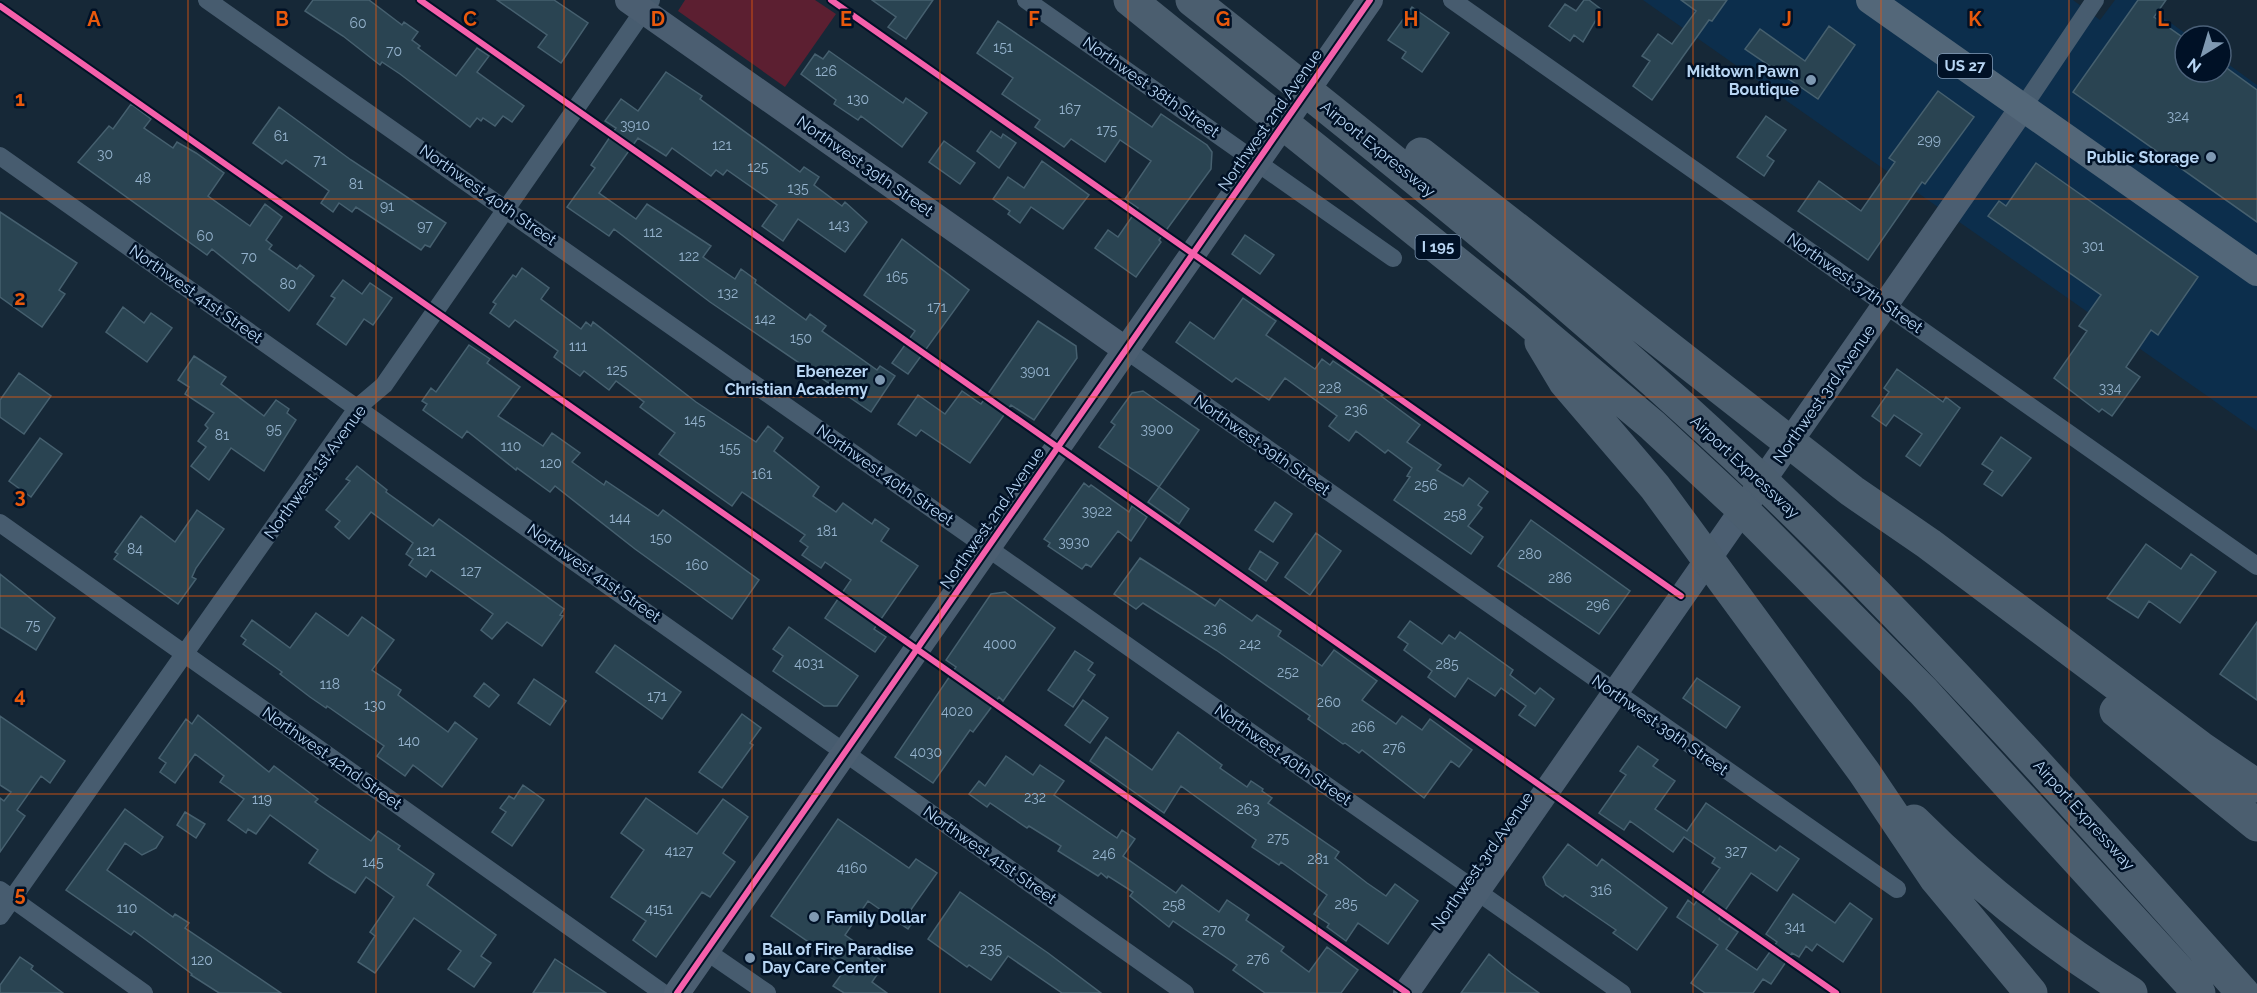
<svg xmlns="http://www.w3.org/2000/svg" width="2257" height="993" font-family="Raleway,sans-serif">
	<rect width="100%" height="100%" fill="#162837"/>
	<!-- built -->
	<path fill="#0c2e4c" d="M1643,0H2073L2100,20L2115,0H2139L2189,36H2185V72H2221V59L2257,85V431Z"/>
	<!-- green -->
	<path fill="#5c1f31" d="M685,0H815L836,14L785,87L678,11Z"/>
	<!-- building -->
	<path fill="#2a4452" stroke="#46606f" stroke-width="1.5" d="M313,0H369L402,25L404,22L418,32L412,40L420,46L418,48L456,76L477,48L489,56L477,72L524,106L512,122L503,116L495,126L483,118L481,121L477,118L470,127L400,74L382,62L380,65L343,36L305,11Z
		M497,0H554L588,23L561,63L538,47L547,35Z
		M872,0H933L906,39L888,27L896,17Z
		M1584,0H1589L1602,10L1583,42L1574,35L1570,41L1549,26L1565,4L1576,11Z
		M1681,0H1727L1712,21L1709,20L1652,100L1633,86L1650,61L1642,56L1658,34L1672,44L1696,11Z
		M2138,0H2166L2154,17L2185,39V72H2221V64L2257,90V222L2073,92Z
		M1412,7L1449,33L1422,72L1402,58L1406,52L1388,40Z
		M998,21L1152,127L1161,114L1207,145L1212,152L1211,169L1159,240L1161,242L1136,277L1095,248L1108,230L1118,237L1138,208L1125,199L1151,161L1120,140L1105,162L1071,139L1064,147L1035,127L1040,120L1002,94L1013,78L977,53Z
		M1829,26L1855,45L1818,99L1745,49L1760,29L1805,61Z
		M829,51L903,103L906,98L927,113L902,147L861,116L858,120L834,104L836,100L801,74L815,54L823,59Z
		M666,72L702,96L700,99L800,172L804,167L819,177L814,185L842,206L845,202L867,222L845,252L798,219L783,241L762,226L777,205L727,170L723,175L716,170L711,176L672,148L666,156L638,138L599,193L636,219L647,204L711,246L703,257L735,279L741,269L756,280L755,283L806,320L810,314L826,326L822,331L877,370L880,366L895,376L871,412L710,302L614,229L609,236L567,207L595,168L591,165L616,128L605,121L621,99L638,111Z
		M1938,91L1974,117L1925,184L1922,182L1868,260L1798,211L1819,181L1861,211L1895,162L1889,158Z
		M131,104L151,119L144,128L173,148L177,142L196,153L224,173L208,196L250,226L265,204L282,217L266,240L272,245L269,249L297,269L300,265L314,276L289,311L212,249L207,255L78,162L109,126L113,129Z
		M279,107L351,160L446,223L430,247L425,245L421,250L356,207L352,212L339,203L333,212L321,203L329,191L286,160L282,164L253,143Z
		M1766,116L1786,130L1767,156L1774,161L1764,176L1737,157Z
		M991,131L1001,138L1003,134L1016,143L999,168L977,151Z
		M944,141L975,163L960,184L929,162Z
		M1042,161L1089,195L1063,229L1031,207L1020,223L1008,214L1010,211L993,199L1008,177L1024,188Z
		M2036,163L2198,277L2158,335L2151,330L2126,367L2140,377L2112,416L2102,409L2099,412L2054,378L2087,331L2079,326L2101,295L1988,216L1999,201L2006,206Z
		M0,212L77,263L59,290L65,294L42,327L0,297Z
		M1245,235L1274,255L1260,274L1232,254Z
		M902,239L969,290L908,374L892,363L915,331L864,295Z
		M522,268L549,288L541,299L581,329L586,322L591,326L593,322L696,402L756,442L768,426L783,438L774,451L819,487L813,496L836,512L843,503L872,524L875,519L889,529L881,541L918,566L874,629L886,637L875,652L825,618L851,580L825,562L821,568L802,555L808,547L800,541L805,535L742,492L732,506L659,454L675,433L640,407L644,402L616,381L609,390L584,371L580,376L554,357L558,351L515,320L509,327L490,313L496,304L493,302L513,275L516,277Z
		M343,280L362,294L370,283L392,298L373,325L364,319L346,345L317,324L335,298L331,296Z
		M1243,298L1276,321L1266,335L1315,369L1322,359L1330,365L1333,361L1383,395L1381,396L1420,425L1407,442L1441,465L1437,470L1463,486L1469,478L1488,492L1478,505L1482,508L1468,526L1483,537L1471,554L1394,500L1410,477L1407,476L1412,468L1388,450L1385,453L1356,431L1349,441L1329,426L1337,416L1285,378L1269,400L1236,378L1232,382L1176,342L1190,322L1214,339Z
		M123,307L144,323L151,313L172,328L147,362L106,332Z
		M1038,321L1076,346L1077,358L1034,420L1011,405L970,463L921,430L916,436L898,424L918,395L945,414L962,391L981,404Z
		M469,345L490,359L487,363L520,387L498,416L543,446L552,433L580,453L572,462L604,485L606,481L658,516L663,510L759,580L732,619L635,549L555,486L550,492L517,468L516,470L467,431L462,438L423,410L427,404L422,401L431,388L436,392Z
		M194,356L226,377L221,384L264,416L276,400L289,409L287,413L296,420L264,471L231,448L209,480L191,466L206,447L198,441L208,428L205,425L214,413L185,394L189,387L178,380Z
		M1897,369L1943,402L1946,397L1960,408L1920,466L1906,456L1922,434L1894,415L1886,426L1872,416L1889,392L1884,388Z
		M19,373L51,396L24,434L0,417V400Z
		M1143,391L1199,430L1159,487L1099,447L1115,425L1111,422L1132,393Z
		M2001,437L2031,458L2002,496L1984,484L1993,471L1982,464Z
		M40,438L62,454L31,497L9,481Z
		M357,466L387,490L386,492L433,526L439,519L564,609L560,615L563,616L542,646L507,622L492,639L481,630L493,614L431,570L426,577L409,565L413,559L406,554L413,543L371,512L349,539L335,527L340,521L326,510L350,481L346,479Z
		M1084,483L1089,487L1091,485L1129,512L1132,506L1147,517L1131,541L1118,531L1091,567L1086,564L1082,569L1048,546L1050,543L1044,539Z
		M1159,487L1189,509L1179,524L1148,502Z
		M1275,502L1292,514L1273,542L1255,530Z
		M197,510L224,529L196,568L192,577L196,579L178,604L114,559L118,554L115,552L141,516L175,542Z
		M1531,520L1630,591L1599,634L1498,566Z
		M1316,533L1341,551L1310,595L1285,577Z
		M2146,544L2181,569L2191,554L2216,572L2180,623L2149,601L2138,618L2107,598Z
		M1260,551L1278,563L1266,581L1249,569Z
		M1140,558L1215,606L1220,599L1252,621L1257,615L1281,631L1278,636L1322,666L1334,650L1377,681L1362,700L1396,724L1402,716L1422,730L1430,719L1472,750L1459,767L1451,761L1424,798L1362,750L1359,753L1345,743L1343,744L1308,719L1310,716L1216,650L1143,603L1136,609L1114,594Z
		M0,574L55,618L36,650L0,627Z
		M1005,592L1055,628L1003,701L999,697L973,732L970,730L933,783L895,757L956,667L946,660L991,594Z
		M316,613L348,636L362,617L394,640L372,670L401,690L398,695L448,732L455,722L477,739L442,787L413,765L405,776L377,756L384,746L327,706L326,708L310,697L280,674L282,672L243,644L246,640L241,636L252,620L290,648Z
		M1410,621L1442,644L1449,635L1455,639L1460,632L1513,670L1510,675L1535,694L1540,688L1554,699L1535,726L1519,715L1526,706L1501,688L1495,696L1468,678L1455,697L1428,677L1432,671L1404,650L1408,644L1398,637Z
		M2257,622V700L2220,674Z
		M789,627L858,676L837,706H824L773,671L783,656L773,649Z
		M615,645L681,692L662,719L596,672Z
		M1075,651L1093,663L1088,670L1095,675L1073,707L1048,690Z
		M1697,678L1740,707L1726,728L1683,698Z
		M534,679L566,701L550,725L518,703Z
		M484,683L499,695L489,707L474,696Z
		M1083,700L1108,718L1090,743L1065,725Z
		M742,714L761,728L750,743L753,745L722,788L699,772Z
		M198,715L269,772L274,766L318,799L315,802L371,841L378,831L400,846L398,849L434,874L427,885L496,935L481,956L491,963L474,987L448,969L461,951L414,918L375,973L358,962L375,936L370,932L394,897L366,877L355,893L331,878L309,863L318,850L270,815L256,834L248,829L246,833L228,820L244,799L220,782L224,776L195,754L175,783L160,772L166,763L159,758L186,719L192,724Z
		M0,716L65,761L50,783L41,776L17,810L25,816L0,852V798L4,801L11,792L0,785Z
		M1178,732L1222,765L1220,768L1247,787L1251,781L1263,789L1262,791L1272,798L1268,803L1339,852L1335,858L1340,862L1367,883L1386,896L1395,884L1418,901L1388,944L1358,923L1346,941L1327,927L1329,924L1314,914L1327,895L1281,862L1279,865L1252,847L1256,840L1181,786L1164,813L1090,761L1106,737L1152,770Z
		M1638,746L1658,760L1653,766L1675,781L1655,809L1687,831L1706,803L1776,851L1780,846L1799,859L1777,891L1751,873L1719,919L1738,932L1726,949L1757,970L1777,942L1766,934L1793,894L1835,923L1850,903L1872,919L1843,962L1817,944L1812,951L1806,946L1799,957L1792,953L1771,984L1763,979L1753,993H1705L1691,983L1718,945L1677,917L1688,900L1694,905L1720,868L1712,863L1715,858L1684,837L1673,852L1630,821L1624,830L1599,813L1626,775L1620,771Z
		M1006,756L1033,775L1040,765L1064,781L1054,795L1117,838L1122,830L1135,839L1123,856L1176,893L1182,885L1219,912L1227,900L1249,915L1246,920L1284,947L1281,951L1309,972L1327,947L1358,970L1341,993H1265L1233,970L1237,965L1173,921L1169,927L1130,896L1133,892L1108,876L1107,878L1101,873L1098,876L1058,851L1061,846L1029,826L1027,828L990,803L987,807L969,794L979,781L985,786Z
		M523,785L544,800L512,846L492,832L506,812L500,808L509,796L514,799Z
		M646,798L697,834L723,799L748,817L723,853L735,862L710,897L702,892L656,957L633,940L646,921L611,897L644,850L621,833Z
		M125,809L163,837L156,848L142,855L125,843L107,870L173,917L175,914L189,923L185,928L281,993H219L191,975L192,974L134,931L131,935L66,890Z
		M185,812L205,824L196,838L177,825Z
		M838,819L909,868L916,859L937,873L910,911L917,916L908,929L868,901L845,935L885,963L872,982L887,993H844L833,986L846,968L771,916Z
		M1568,844L1597,866L1602,859L1667,908L1637,950L1613,933L1616,930L1565,895L1563,897L1546,885L1543,877Z
		M960,892L1048,953L1101,993H1062L1008,956L991,980L969,965L967,967L928,939Z
		M1489,954L1511,973L1539,993H1461Z
		M20,957L33,966L31,969L63,993H0V985Z
		M555,959L606,993H533Z"/>
	<g fill="none" stroke-linecap="round" stroke-linejoin="round">
		<!-- street -->
		<path stroke="#475c6f" stroke-width="18" d="M207,0L1622,993
			M1026,0L1393,258
			M1452,0L2257,566
			M2023,107L2095,0
			M0,156L1185,993
			M1126,350L1897,889
			M0,523L663,993
			M0,890L144,993
			M0,916L358,407L384,385L651,0
			M706,951L767,993"/>
		<!-- secondary -->
		<path stroke="#4b5e71" stroke-width="26" d="M628,0L1126,350
			M677,993L1370,0
			M1406,993L2023,107"/>
		<!-- primary -->
		<path stroke="#536779" stroke-width="28" d="M1870,0L2257,272"/>
		<!-- highway -->
		<path stroke="#4b5e6f" stroke-width="33" d="M1130,0L1525,318L1652,425L1736,503L1923,691L2199,993
			M1192,0C1388,155 1584,311 1765,484C1933,645 2088,819 2243,993
			M1421,154L1852,491L1929,544L2200,747L2257,786
			M1541,342L1565,382L1655,487L1864,772L1936,879L2031,993
			M2116,711L2257,825
			M1914,821C1980,887 2052,944 2131,993"/>
		<defs>
			<path id="cycleway" d="M420,0L1836,993
				M831,0L1681,596
				M0,6L1407,993
				M677,993L1370,0"/>
		</defs>
		<!-- cycleway casing -->
		<use href="#cycleway" stroke="#001126" stroke-width="10"/>
		<!-- cycleway -->
		<use href="#cycleway" stroke="#f560ab" stroke-width="6"/>
	</g>
	<!-- grid -->
	<path fill="none" stroke="#e8590c" stroke-width="1.5" stroke-opacity="0.55" d="M188,0V993M376,0V993M564,0V993M752,0V993M940,0V993M1128,0V993M1317,0V993M1505,0V993M1693,0V993M1881,0V993M2069,0V993M0,199H2257M0,397H2257M0,596H2257M0,794H2257"/>
	<!-- markers -->
	<g fill="#7f99b2" stroke="#001126" stroke-width="2">
		<circle cx="1811" cy="80" r="6"/>
		<circle cx="2211" cy="157" r="6"/>
		<circle cx="880" cy="380" r="6"/>
		<circle cx="814" cy="917" r="6"/>
		<circle cx="750" cy="958" r="6"/>
	</g>
	<g text-anchor="middle" dominant-baseline="central" stroke-width="5" stroke-linejoin="round" paint-order="stroke">
		<!-- number labels -->
		<g font-size="14" fill="#94b2cc">
			<text x="358" y="23">60</text>
			<text x="1003" y="47">151</text>
			<text x="394" y="51">70</text>
			<text x="826" y="71">126</text>
			<text x="858" y="99">130</text>
			<text x="1070" y="109">167</text>
			<text x="2178" y="116">324</text>
			<text x="635" y="125">3910</text>
			<text x="1107" y="130">175</text>
			<text x="281" y="136">61</text>
			<text x="1929" y="140">299</text>
			<text x="722" y="145">121</text>
			<text x="105" y="154">30</text>
			<text x="320" y="160">71</text>
			<text x="758" y="167">125</text>
			<text x="143" y="178">48</text>
			<text x="356" y="184">81</text>
			<text x="798" y="188">135</text>
			<text x="387" y="206">91</text>
			<text x="839" y="225">143</text>
			<text x="425" y="226">97</text>
			<text x="653" y="232">112</text>
			<text x="205" y="236">60</text>
			<text x="2093" y="246">301</text>
			<text x="689" y="256">122</text>
			<text x="249" y="257">70</text>
			<text x="897" y="277">165</text>
			<text x="288" y="284">80</text>
			<text x="728" y="293">132</text>
			<text x="937" y="307">171</text>
			<text x="765" y="319">142</text>
			<text x="801" y="338">150</text>
			<text x="578" y="346">111</text>
			<text x="617" y="370">125</text>
			<text x="1035" y="371">3901</text>
			<text x="1330" y="388">228</text>
			<text x="2110" y="388">334</text>
			<text x="1356" y="410">236</text>
			<text x="695" y="420">145</text>
			<text x="274" y="429">95</text>
			<text x="1157" y="429">3900</text>
			<text x="222" y="435">81</text>
			<text x="511" y="446">110</text>
			<text x="730" y="448">155</text>
			<text x="551" y="463">120</text>
			<text x="762" y="474">161</text>
			<text x="1426" y="485">256</text>
			<text x="1097" y="511">3922</text>
			<text x="1455" y="515">258</text>
			<text x="620" y="518">144</text>
			<text x="827" y="531">181</text>
			<text x="661" y="538">150</text>
			<text x="1074" y="542">3930</text>
			<text x="135" y="549">84</text>
			<text x="426" y="551">121</text>
			<text x="1530" y="554">280</text>
			<text x="697" y="565">160</text>
			<text x="471" y="571">127</text>
			<text x="1560" y="578">286</text>
			<text x="1598" y="605">296</text>
			<text x="33" y="625">75</text>
			<text x="1215" y="629">236</text>
			<text x="1000" y="644">4000</text>
			<text x="1250" y="644">242</text>
			<text x="809" y="663">4031</text>
			<text x="1447" y="664">285</text>
			<text x="1288" y="672">252</text>
			<text x="330" y="684">118</text>
			<text x="657" y="696">171</text>
			<text x="1329" y="702">260</text>
			<text x="375" y="705">130</text>
			<text x="957" y="711">4020</text>
			<text x="1363" y="727">266</text>
			<text x="409" y="741">140</text>
			<text x="1394" y="748">276</text>
			<text x="926" y="752">4030</text>
			<text x="1035" y="797">232</text>
			<text x="262" y="799">119</text>
			<text x="1248" y="809">263</text>
			<text x="1278" y="838">275</text>
			<text x="679" y="851">4127</text>
			<text x="1736" y="851">327</text>
			<text x="1104" y="854">246</text>
			<text x="1318" y="859">281</text>
			<text x="373" y="862">145</text>
			<text x="852" y="868">4160</text>
			<text x="1601" y="890">316</text>
			<text x="1346" y="904">285</text>
			<text x="1174" y="905">258</text>
			<text x="127" y="908">110</text>
			<text x="659" y="909">4151</text>
			<text x="1795" y="927">341</text>
			<text x="1214" y="930">270</text>
			<text x="991" y="949">235</text>
			<text x="1258" y="959">276</text>
			<text x="202" y="960">120</text>
		</g>
		<!-- shield labels -->
		<g fill="#001126" stroke="#819bb6" stroke-width="1.5">
			<rect x="1938" y="54" width="54" height="24" rx="4.5"/>
			<rect x="1415.5" y="235" width="45" height="24" rx="4.5"/>
		</g>
		<g font-size="15" font-weight="bold" fill="#b8d6f4">
			<text x="1965" y="66">US 27</text>
			<text x="1438" y="247">I 195</text>
		</g>
		<!-- poi labels -->
		<g font-size="16" font-weight="bold" fill="#b8d6f4" stroke="#001126" text-anchor="end">
			<text x="1799" y="71">Midtown Pawn<tspan x="1799" dy="18">Boutique</tspan></text>
			<text x="2199" y="157">Public Storage</text>
			<text x="868" y="371">Ebenezer<tspan x="868" dy="18">Christian Academy</tspan></text>
			<text x="826" y="917" text-anchor="start">Family Dollar</text>
			<text x="762" y="949" text-anchor="start">Ball of Fire Paradise<tspan x="762" dy="18">Day Care Center</tspan></text>
		</g>
		<!-- street labels -->
		<g font-size="16" fill="#b8d6f4" stroke="#001126">
			<text transform="translate(1151 87) rotate(35)">Northwest 38th Street</text>
			<text transform="translate(1270 120) rotate(-55)">Northwest 2nd Avenue</text>
			<text transform="translate(1378 149) rotate(39)">Airport Expressway</text>
			<text transform="translate(865 166) rotate(35)">Northwest 39th Street</text>
			<text transform="translate(488 195) rotate(35)">Northwest 40th Street</text>
			<text transform="translate(1855 283) rotate(35)">Northwest 37th Street</text>
			<text transform="translate(196 294) rotate(35)">Northwest 41st Street</text>
			<text transform="translate(1824 394) rotate(-55)">Northwest 3rd Avenue</text>
			<text transform="translate(1262 445) rotate(35)">Northwest 39th Street</text>
			<text transform="translate(1745 467) rotate(43)">Airport Expressway</text>
			<text transform="translate(315 472) rotate(-54)">Northwest 1st Avenue</text>
			<text transform="translate(885 475) rotate(35)">Northwest 40th Street</text>
			<text transform="translate(992 518) rotate(-55)">Northwest 2nd Avenue</text>
			<text transform="translate(594 573) rotate(35)">Northwest 41st Street</text>
			<text transform="translate(1660 725) rotate(35)">Northwest 39th Street</text>
			<text transform="translate(1283 755) rotate(35)">Northwest 40th Street</text>
			<text transform="translate(332 758) rotate(35)">Northwest 42nd Street</text>
			<text transform="translate(2084 815) rotate(48)">Airport Expressway</text>
			<text transform="translate(990 855) rotate(35)">Northwest 41st Street</text>
			<text transform="translate(1482 861) rotate(-55)">Northwest 3rd Avenue</text>
		</g>
	</g>
	<g font-size="20" text-anchor="middle" font-weight="bold" fill="#e8590c" stroke="#001126" stroke-width="5" stroke-linejoin="round" paint-order="stroke">
		<text x="94" y="26">A</text>
		<text x="282" y="26">B</text>
		<text x="470" y="26">C</text>
		<text x="658" y="26">D</text>
		<text x="846" y="26">E</text>
		<text x="1034" y="26">F</text>
		<text x="1223" y="26">G</text>
		<text x="1411" y="26">H</text>
		<text x="1599" y="26">I</text>
		<text x="1787" y="26">J</text>
		<text x="1975" y="26">K</text>
		<text x="2163" y="26">L</text>
		<text x="20" y="106">1</text>
		<text x="20" y="305">2</text>
		<text x="20" y="503">3</text>
		<text x="20" y="702">4</text>
		<text x="20" y="901">5</text>
	</g>
	<!-- north arrow -->
	<g transform="translate(2203 54) rotate(217)"><circle r="28" fill="#001126" stroke="#4a6078" stroke-width="1.5"/>
	<path d="M0-4.5L10 22L0 15L-10 22Z" fill="#7f99b2"/>
	<text y="-9" font-size="16" font-weight="bold" text-anchor="middle" fill="#b8d6f4">N</text>
	</g>
</svg>
